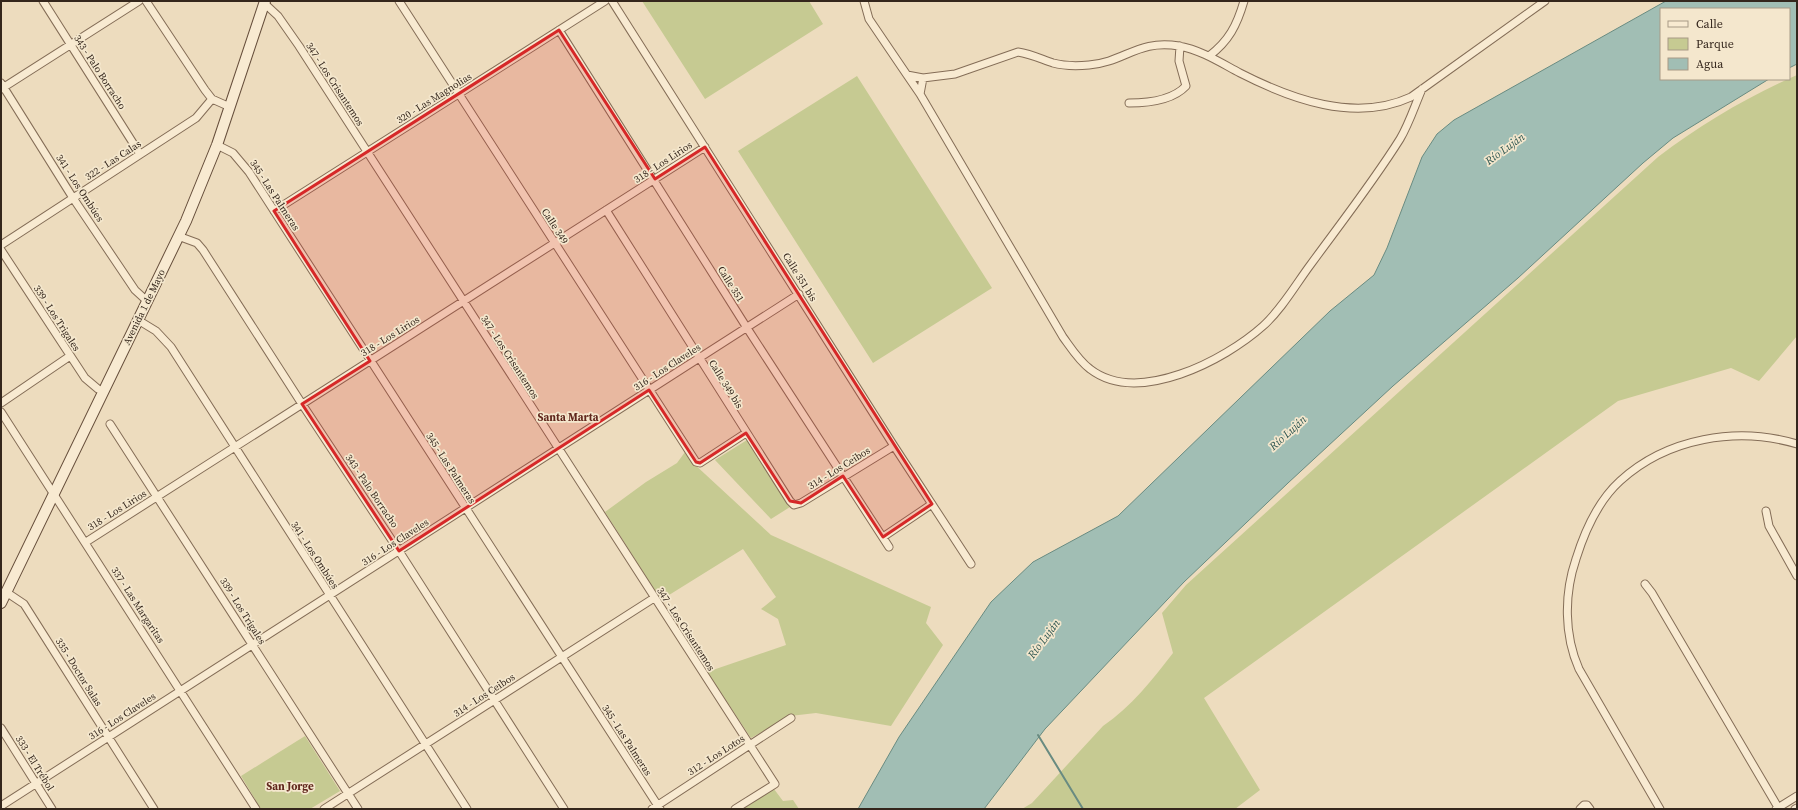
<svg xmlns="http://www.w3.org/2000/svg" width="1798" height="810" font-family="'Source Serif 4',serif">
	<rect width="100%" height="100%" fill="#eddcbe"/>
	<!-- green -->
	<path fill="#c6ca92" d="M642,1H809L823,24L705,99Z
		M1797,75V336L1759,381L1731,368L1618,401L1204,698L1260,790L1235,809H1022L1032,803L1103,726C1131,707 1153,679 1173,653L1162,613L1186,585L1658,157C1701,124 1749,96 1797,75Z
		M857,76L992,288L873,363L738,151Z
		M747,440L790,507L771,519L715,460Z
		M685,452L692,462L771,535L931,607L926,623L943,645L891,726L816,713L790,716L751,738L707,672L786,645L778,619L761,609L776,597L743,549L661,600L605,512L646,482L677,463Z
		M305,736L340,791L310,809H261L241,776Z
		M774,789L783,801L793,800L799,809H742Z"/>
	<!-- water -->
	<path fill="#a1beb4" stroke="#698b81" d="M1666,1H1797V64L1789,68V9H1661V79H1769L1673,138L1643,163L1518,278L1393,386L1288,483L1184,582L1045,729L984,809H858L899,737L991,602L1033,562L1118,516L1330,311L1374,275L1387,248L1422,157L1437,134L1454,120Z"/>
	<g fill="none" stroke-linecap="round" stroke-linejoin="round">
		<!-- stream -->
		<path stroke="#698b81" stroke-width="2" d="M1038,735L1083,809"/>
		<defs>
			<path id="street" d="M43,1L140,154
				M146,1L205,90L212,99L230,107
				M399,1L696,462L700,463L746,433
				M612,1L894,446L971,564
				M864,1L869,19L907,75
				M264,3L278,16L299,46L775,784L735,809
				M559,30L747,328L889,547
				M1209,56C1229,41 1237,25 1244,1
				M923,78L920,94L1063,337C1071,348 1079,361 1090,369C1138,406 1225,360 1263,326C1282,309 1296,284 1311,264C1341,223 1373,182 1400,139C1409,124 1415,105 1422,89
				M1,83L73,198L135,290L147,301
				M1,89L139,1
				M920,94L907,75L923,78L955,74L1018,52C1031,54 1041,59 1053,63C1064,66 1078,66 1089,65C1125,62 1138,39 1179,46C1201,50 1221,63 1240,73C1291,99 1355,123 1411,97L1545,1
				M1129,103C1147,103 1172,101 1186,86L1179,61L1180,46
				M217,145L233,153L249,172L660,809
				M606,210L790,501L794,505L801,503L894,446
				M274,211L605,1
				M178,236L197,243L203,250L302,404L399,551L564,809
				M1,245L196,118L212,99
				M1,250L85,378L98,389L104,391
				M138,320L156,331L171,347L467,809
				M1,403L70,356
				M1,412L256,809
				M110,424L358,809
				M1766,511L1769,526L1797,576
				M883,537L932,504
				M86,542L705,147
				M1645,584L1652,593L1779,809
				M6,592L24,604L154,809
				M1,728L52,809
				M1,806L799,294
				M324,809L654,598
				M652,809L791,718
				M1580,809L1584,805H1587L1590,809
				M1660,809L1579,669C1564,635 1564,594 1576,559C1585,530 1598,501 1620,481C1667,438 1737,426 1797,444
				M1776,809L1797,796
				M1795,809L1797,808"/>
			<path id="secondary" d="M1,603L186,221L217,145L265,1"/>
		</defs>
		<!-- street casing -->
		<use href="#street" stroke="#846d57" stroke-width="9"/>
		<!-- secondary casing -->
		<use href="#secondary" stroke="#664e3b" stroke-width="12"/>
		<!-- street -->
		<use href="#street" stroke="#f8ead1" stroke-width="7"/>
		<!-- secondary -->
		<use href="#secondary" stroke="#f8ead1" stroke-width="10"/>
	</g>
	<!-- marked area -->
	<path fill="#d62828" fill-opacity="0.2" stroke="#d62828" stroke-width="3" stroke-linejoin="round" d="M559,30L655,179L705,147L932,504L883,537L843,476L801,503L790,501L746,433L700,463L696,462L649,390L399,551L302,404L370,361L274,211Z"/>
	<g text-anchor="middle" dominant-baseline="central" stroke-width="3.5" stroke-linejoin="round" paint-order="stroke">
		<!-- street labels -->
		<g font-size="10" fill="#34261c" stroke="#f4e7cd">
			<text transform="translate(100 72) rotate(57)">343 - Palo Borracho</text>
			<text transform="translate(335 84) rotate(57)">347 - Los Crisantemos</text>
			<text transform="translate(434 98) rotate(-32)">320 - Las Magnolias</text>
			<text transform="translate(113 160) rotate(-33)">322 - Las Calas</text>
			<text transform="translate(663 162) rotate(-33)">318 - Los Lirios</text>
			<text transform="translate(80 188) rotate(57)">341 - Los Ombúes</text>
			<text transform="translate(275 195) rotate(57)">345 - Las Palmeras</text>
			<text transform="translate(555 226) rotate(57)">Calle 349</text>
			<text transform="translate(800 277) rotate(58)">Calle 351 bis</text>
			<text transform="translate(731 284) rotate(58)">Calle 351</text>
			<text transform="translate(144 307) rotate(-64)">Avenida 1 de Mayo</text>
			<text transform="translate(57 318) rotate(57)">339 - Los Trigales</text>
			<text transform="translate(390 336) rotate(-32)">318 - Los Lirios</text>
			<text transform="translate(510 357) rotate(57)">347 - Los Crisantemos</text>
			<text transform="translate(667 367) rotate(-33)">316 - Los Claveles</text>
			<text transform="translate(726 384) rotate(58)">Calle 349 bis</text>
			<text transform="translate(451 468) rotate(57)">345 - Las Palmeras</text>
			<text transform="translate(839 468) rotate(-32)">314 - Los Ceibos</text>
			<text transform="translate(372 491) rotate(56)">343 - Palo Borracho</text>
			<text transform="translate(117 510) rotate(-32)">318 - Los Lirios</text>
			<text transform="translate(395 542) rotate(-33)">316 - Los Claveles</text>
			<text transform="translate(315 555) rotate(57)">341 - Los Ombúes</text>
			<text transform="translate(138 605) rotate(57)">337 - Las Margaritas</text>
			<text transform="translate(243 611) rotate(58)">339 - Los Trigales</text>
			<text transform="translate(686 629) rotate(57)">347 - Los Crisantemos</text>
			<text transform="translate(79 672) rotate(58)">335 - Doctor Salas</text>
			<text transform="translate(484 695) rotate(-33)">314 - Los Ceibos</text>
			<text transform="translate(122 716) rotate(-33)">316 - Los Claveles</text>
			<text transform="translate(627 740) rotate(57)">345 - Las Palmeras</text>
			<text transform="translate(716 755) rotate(-33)">312 - Los Lotos</text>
			<text transform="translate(35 763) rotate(58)">333 - El Trébol</text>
		</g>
		<!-- water labels -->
		<g font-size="11" font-style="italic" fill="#2b544f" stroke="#f4e7cd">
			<text transform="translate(1505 149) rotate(-36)">Río Luján</text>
			<text transform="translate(1288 433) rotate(-42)">Río Luján</text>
			<text transform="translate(1044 639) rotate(-53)">Río Luján</text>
		</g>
		<!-- neighbourhood labels -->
		<g font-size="11" font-weight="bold" fill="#60261c" stroke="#f4e7cd">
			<text x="568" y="417">Santa Marta</text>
			<text x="290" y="786">San Jorge</text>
		</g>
	</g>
	<!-- border -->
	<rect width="1798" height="810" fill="none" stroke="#34261c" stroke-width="4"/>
	<!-- legend -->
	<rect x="1660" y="8" width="130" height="72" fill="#f4e7cd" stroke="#a79a86"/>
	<rect x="1668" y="21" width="20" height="6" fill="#f8ead1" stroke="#a79a86"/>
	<text x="1696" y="28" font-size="12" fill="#34261c">Calle</text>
	<rect x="1668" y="38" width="20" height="12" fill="#c6ca92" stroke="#a79a86"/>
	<text x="1696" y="48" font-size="12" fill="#34261c">Parque</text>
	<rect x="1668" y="58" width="20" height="12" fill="#a1beb4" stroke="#a79a86"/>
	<text x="1696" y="68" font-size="12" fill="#34261c">Agua</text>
</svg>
